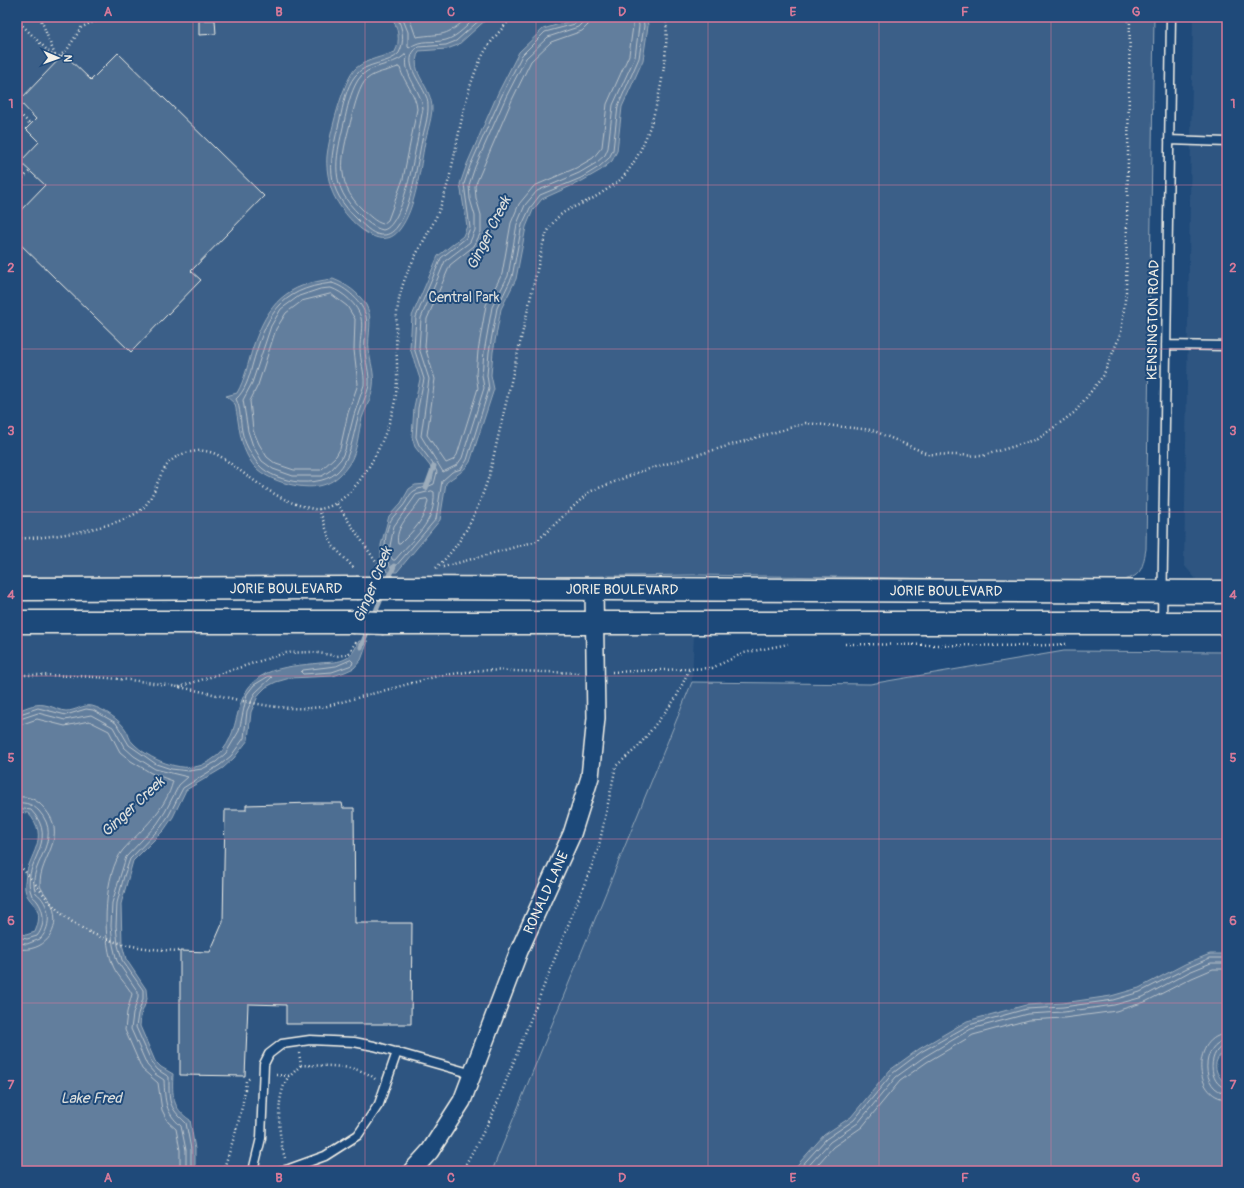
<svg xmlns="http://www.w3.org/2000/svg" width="1244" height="1188" font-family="Pangolin,sans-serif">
	<rect width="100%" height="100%" fill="#1f4a7a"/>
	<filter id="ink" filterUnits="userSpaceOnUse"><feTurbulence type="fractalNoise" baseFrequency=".025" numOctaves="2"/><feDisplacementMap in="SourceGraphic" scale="8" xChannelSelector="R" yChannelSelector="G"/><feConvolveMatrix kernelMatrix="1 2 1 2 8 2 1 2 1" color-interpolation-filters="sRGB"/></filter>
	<g filter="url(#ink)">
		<!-- built -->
		<path fill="#2d5581" d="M1193,17H1227V581L1196,579L1184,565Z
			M17,632L694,635L692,682L492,1171H17Z"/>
		<!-- green -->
		<path fill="#3a5f88" stroke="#97a8b8" d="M17,17H1154L1146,549C1142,571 1141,577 1119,581L693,575L467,578L17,577Z
			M1064,651L1227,652V1171H492L692,682L870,684Z"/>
		<!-- water -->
		<path fill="#627e9d" stroke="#9cacbb" d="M392,17H489L458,45L447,49L419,51C408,74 433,86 432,110C431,121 427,132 425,142C420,168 416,208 400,229C379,259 337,210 331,188C328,178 326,166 327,156C329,137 343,80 356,68C367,59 383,57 395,52C401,40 398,29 392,17Z
			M577,17H647L648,26L643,60L622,107L617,151L612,161L601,170L582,181L542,199L533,210L526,227L516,279L501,309L493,352L491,375L494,389L470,462C463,473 455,475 446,483L440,520L397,572H387L381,558V545L389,516L401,503L409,489L415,485L426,484L432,481L433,474L430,466L415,447L412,437L414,407L420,379L410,348L412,316L438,256L463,236L467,226L460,184L467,164L498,93L519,52L543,29L573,20Z
			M333,279C346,284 359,293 366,305C374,319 367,335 369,350C370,362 375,373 373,386C372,397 366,407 362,418C358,432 358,451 349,464C344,472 335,481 326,484C307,492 269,482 255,467C239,448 240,427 235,404L226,396L237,393C245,379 248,363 253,347C268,303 286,284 333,279Z
			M359,641H368L361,660L354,668L345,672L333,676L290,678L276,682L266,687L259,694L251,712L248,740L234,758L223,768L186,790L173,817L164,830L133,861L121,904L122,944L126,959L146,989L147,999L141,1015L140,1026L155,1061L161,1067L173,1074C172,1095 172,1108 190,1120L195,1149V1171H17V933L26,935L35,932C48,901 22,906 25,882C27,854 52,839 28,813L17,812V711C29,707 36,702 49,706C54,707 60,711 66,711C76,711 83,704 92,706C104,709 120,720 126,730C129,734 129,740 133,743C148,759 181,773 202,765C251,744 223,693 267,673C282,666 303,665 320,663C329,662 339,663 347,658C353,654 356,647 359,641Z
			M1210,954H1227V1048C1211,1062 1213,1071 1227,1086V1171H792L824,1135L851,1117L890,1070L919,1049L967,1021L1026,1005L1063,1003L1111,996L1139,988L1185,964Z"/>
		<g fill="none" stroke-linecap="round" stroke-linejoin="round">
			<!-- shore -->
			<path stroke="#bac3ca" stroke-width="1" d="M397,17C403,29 405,41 399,53C389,65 366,61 355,76C346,87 343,106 340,119C329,163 323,187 359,221C366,227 374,236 384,235C389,235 394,231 397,227C411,209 417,164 422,140C424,130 428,118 428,108C428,104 428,99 426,96C421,82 400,61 418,47L446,45L456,41L483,17
				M402,17L408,32V47L409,48C422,38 431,44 446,40C457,37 468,25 476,17
				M409,17L416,37C444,33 445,38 468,17
				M579,17L575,24L545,32L522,55L502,95L470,166L464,184L470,228L466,238L441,258L416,317L414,348L424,379L418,408L416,437L419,445L433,464L437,472L434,484C427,488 420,487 414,491C409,494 407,501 403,506C400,510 396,513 393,517C384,529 382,556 391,568L395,567L436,519L442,481L452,472L461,469L467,460L489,389L487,375L489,352L497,308L512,277L522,225L530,208L540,195L581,178L599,167L609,158L613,150L618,106L639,58L644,26L643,17
				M584,17L583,22L578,27L548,37L526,58L506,97L475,167L469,185L470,199L475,216V230L470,242L445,261L421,318L419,348L429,379L421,436L443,472L457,465L462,458L484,388L482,375L484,352L492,307L508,276L517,224L525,205L537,191L579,173L596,163L605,155L608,148L613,105L635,57L639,26L638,17
				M590,17L588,25L582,31L551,42L531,61L512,100L475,186L476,198L481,215V232L474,246L450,265L427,319L425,347L435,379L427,435L446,463L453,460L457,455L478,388L476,374L478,351L486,305L502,274L511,223L519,204L534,186L576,168L593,158L602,147L607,104L629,55L633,26L632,17
				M405,55L407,57C403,76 421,89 423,109C418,131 406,226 383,230C374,228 367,222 360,215C329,186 335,161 344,123C347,109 350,93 358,80C367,64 392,67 405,55Z
				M398,67L400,68C404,83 416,94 417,109L403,179L388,220L383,224C375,222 369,215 363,210C332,181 343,152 352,116C354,107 360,84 367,79C375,72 388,71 398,67Z
				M332,283C346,287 363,302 366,317C368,328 364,338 365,349C365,361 370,373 369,386C366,397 360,409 357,421C348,458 346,484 299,482C286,481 267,475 258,464C251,455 244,442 242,431C240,420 241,409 236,399C245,391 249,378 252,366C266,318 277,289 332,283Z
				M331,288C343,292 358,305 361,318C363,327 360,338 360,348C360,361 365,372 364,385L354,415L345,450L341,459L331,470L322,476H293L273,469L262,461L253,446L248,431L243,400L252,383L271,326L281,309L299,296L320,289Z
				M331,294L347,306L355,319L354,350L358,384L348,413L340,449L336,456L321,470H294L276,464L267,457L259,444L253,430L250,401L258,385L276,329L286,313L302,301Z
				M432,491L434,492C436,523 413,538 395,560H393L390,556V546L394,526L416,495Z
				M427,499L428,501C424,521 414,530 400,544H398C394,527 412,513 420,500Z
				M351,660L353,662L352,665L332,672L303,674L301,672L303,670L336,666Z
				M17,715L38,708L66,715L86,709L93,710L116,723L129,745L156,764L171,769L189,771L202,769L216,762L226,753L239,731L247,694L254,685L269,676L272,677L255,693L247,711L244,738L231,756L220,765L183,788L169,815L161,827L130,859L124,876L117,903L116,926L118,945L122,960L143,990V999L138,1014L136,1027L152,1063L158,1070L169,1077C169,1102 168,1106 186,1123L191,1149V1171
				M17,720L38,713L65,720L91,715L113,727L124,747L134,756L155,769L188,777L179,785L165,812L157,824L126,857L112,903L111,926L113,945L117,961L138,992V998L133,1014L131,1029L147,1065L155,1074L164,1080C165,1101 165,1112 181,1126L186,1150V1171
				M17,726L37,719L65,726L89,721L109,731L120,752L131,761L151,773L173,781C166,810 142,829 123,850C104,872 102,936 112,963C115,974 126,983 132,994L127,1012L125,1030L142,1069L158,1083L162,1110L168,1122L176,1129L180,1150V1171
				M17,797C29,796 36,799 44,808C70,837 39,857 40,885C40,889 50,899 52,905C62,931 44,953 17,949
				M17,803C27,802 33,805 39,811C66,841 24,866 36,893C50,903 53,926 40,939L27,944L17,943
				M17,808L31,810C62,843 18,863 32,896C44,905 47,924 37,936L27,939L17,937
				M1227,1034C1192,1035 1192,1098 1227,1099
				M1227,1040C1200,1042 1200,1092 1227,1093
				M1227,1045C1207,1047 1207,1086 1227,1088
				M797,1171L826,1139L854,1120L893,1073L921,1052L969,1025L1026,1009L1063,1007L1113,1000L1140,992L1187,968L1210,958H1227
				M804,1171L830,1142L858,1123L896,1077L924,1057L971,1029L1027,1014L1064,1012L1114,1005L1143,997L1189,972L1211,963H1227
				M812,1171L833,1147L862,1127L900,1081L927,1062L973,1035L1028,1020L1064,1018L1116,1011L1145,1002L1192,978L1213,969H1227"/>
			<!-- stream -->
			<path stroke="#9cacbb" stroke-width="5" d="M426,488L434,466
				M387,583L394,566
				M373,618L383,594
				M361,647L369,627"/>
		</g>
		<!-- building -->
		<path fill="#4d6e92" stroke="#f4f1e8" d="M199,20H215L216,34L199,35Z
			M118,53L264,196L191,271L201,280L131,352L17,241V214L45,185L20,162L39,142L26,129L36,119L19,101L64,54L91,80Z
			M312,803H342L343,808H354L355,923H412L411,1024H286V1005L248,1004L245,1076L180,1075V951L210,952L223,922L225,810H246V805Z"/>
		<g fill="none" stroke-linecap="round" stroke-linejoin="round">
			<defs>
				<path id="lane" d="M1169,140L1227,142
					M1166,345L1227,346
					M1162,623L1171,17
					M253,1171L261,1138L264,1064L269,1054L282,1044L310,1040L354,1042L374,1046L473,1074
					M280,1171L289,1169L325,1156L358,1135L379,1104L397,1052"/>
				<g id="street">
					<path id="s1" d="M412,1171L430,1151L462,1101L519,951L572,834L590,777L596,718L594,590"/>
				</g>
				<g id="secondary">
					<path id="s2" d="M394,588L1227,592"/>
					<path id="s3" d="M17,589L356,588"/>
					<path d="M17,622H352"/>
					<path d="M384,623H1227"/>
				</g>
			</defs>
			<!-- lane casing -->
			<use href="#lane" stroke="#f4f1e8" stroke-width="11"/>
			<!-- street casing -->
			<use href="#street" stroke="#f4f1e8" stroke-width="20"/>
			<!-- secondary casing -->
			<use href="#secondary" stroke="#f4f1e8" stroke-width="25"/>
			<!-- path -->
			<path stroke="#f4f1e8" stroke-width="2.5" stroke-dasharray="1 3" stroke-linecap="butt" d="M40,17L56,58
				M1126,17L1129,24
				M17,20L56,59
				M56,59L67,50L81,28L90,23L116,17
				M17,111L31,125
				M17,184L30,171
				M337,504L380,568
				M319,509L332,545L354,568
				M17,538C43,540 125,527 143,508C162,488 156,459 190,452C194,452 200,450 204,451C218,452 228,462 239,470C259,484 278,499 302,506C307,507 314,510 319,509C359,505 392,429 396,394C400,358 391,329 401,291C409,260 430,235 441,205C459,156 459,99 484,53C491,40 503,28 512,17
				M443,567L537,541L589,492L639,472L806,423L872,430L928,454L982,456L1038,439L1075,412L1103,376L1121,333L1126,292L1130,17
				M436,568C464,542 477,512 489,476L544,240C558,204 576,211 603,192C609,188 616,184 621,179C653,147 670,61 666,17
				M845,644L1030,646L1066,644
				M612,672L712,668L744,653L788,644
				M17,675C73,675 122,677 178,687C228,695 276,715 327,706L438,676L481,670L579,673
				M179,687L285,653L312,652L337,656L344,655L349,653L356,642
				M17,863C33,879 45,899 62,914C96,943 138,949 180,951
				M299,1053L301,1065C322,1066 360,1064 375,1079
				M276,1075L290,1076L301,1065
				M285,1158C278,1136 275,1095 289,1076
				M223,1171C233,1141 243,1112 246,1081L251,1077
				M462,1171L492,1116L598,850L616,766L638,747L676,698L689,670"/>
			<!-- lane -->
			<use href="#lane" stroke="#1f4a7a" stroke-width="8"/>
			<!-- street -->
			<use href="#street" stroke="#1f4a7a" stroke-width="17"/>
			<!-- secondary -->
			<use href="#secondary" stroke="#1f4a7a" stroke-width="22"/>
			<defs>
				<path id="secondary-bridge" d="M356,588H394
					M352,622L384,623"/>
			</defs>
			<!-- secondary-bridge casing -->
			<use href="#secondary-bridge" stroke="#f4f1e8" stroke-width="25" stroke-linecap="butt"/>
			<!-- secondary-bridge -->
			<use href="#secondary-bridge" stroke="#1f4a7a" stroke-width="22"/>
		</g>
	</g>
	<!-- grid -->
	<path fill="none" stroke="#d87a9a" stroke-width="1" stroke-opacity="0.55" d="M193,17V1171M365,17V1171M536,17V1171M708,17V1171M879,17V1171M1051,17V1171M17,185H1227M17,349H1227M17,512H1227M17,676H1227M17,839H1227M17,1003H1227"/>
	<g text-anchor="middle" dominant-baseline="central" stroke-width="4" stroke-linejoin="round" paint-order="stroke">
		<!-- park labels -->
		<g font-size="14" fill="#e1e2de" stroke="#1f4a7a">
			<text x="464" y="297">Central Park</text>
		</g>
		<!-- street labels -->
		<g font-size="14" fill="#f4f1e8" stroke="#1f4a7a">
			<text transform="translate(1153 320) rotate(-89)">KENSINGTON ROAD</text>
			<text stroke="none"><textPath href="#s3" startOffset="269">JORIE BOULEVARD</textPath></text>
			<text stroke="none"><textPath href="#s2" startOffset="228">JORIE BOULEVARD</textPath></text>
			<text stroke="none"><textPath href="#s2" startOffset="552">JORIE BOULEVARD</textPath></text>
			<text stroke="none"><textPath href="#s1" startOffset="311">RONALD LANE</textPath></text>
		</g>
		<!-- water labels -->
		<g font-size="15" font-style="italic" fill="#dee0dd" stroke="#1f4a7a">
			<text transform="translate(489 233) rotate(-63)">Ginger Creek</text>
			<text transform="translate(373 585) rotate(-68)">Ginger Creek</text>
			<text transform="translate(133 807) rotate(-43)">Ginger Creek</text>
			<text x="91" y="1098">Lake Fred</text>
		</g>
	</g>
	<!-- margin -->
	<rect width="1244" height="1188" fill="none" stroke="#1f4a7a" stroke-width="44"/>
	<!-- north arrow -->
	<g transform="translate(58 58) rotate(92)" stroke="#1f4a7a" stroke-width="3" paint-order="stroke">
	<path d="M0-3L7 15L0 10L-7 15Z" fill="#f4f1e8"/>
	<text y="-6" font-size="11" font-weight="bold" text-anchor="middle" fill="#f4f1e8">N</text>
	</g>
	<rect x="22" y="22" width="1200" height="1144" fill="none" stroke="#d87a9a" stroke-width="1.5"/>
	<g font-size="13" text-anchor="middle" font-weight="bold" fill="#d87a9a">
		<text x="108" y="16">A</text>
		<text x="279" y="16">B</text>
		<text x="451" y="16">C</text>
		<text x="622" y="16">D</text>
		<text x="793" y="16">E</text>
		<text x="965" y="16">F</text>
		<text x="1136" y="16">G</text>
		<text x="11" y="108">1</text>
		<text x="1233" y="108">1</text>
		<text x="11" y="272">2</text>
		<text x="1233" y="272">2</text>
		<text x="11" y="435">3</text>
		<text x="1233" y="435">3</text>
		<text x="11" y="599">4</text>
		<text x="1233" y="599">4</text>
		<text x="11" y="762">5</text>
		<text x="1233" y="762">5</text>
		<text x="11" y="925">6</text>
		<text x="1233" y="925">6</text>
		<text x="11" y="1089">7</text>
		<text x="1233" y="1089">7</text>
		<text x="108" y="1182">A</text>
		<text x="279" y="1182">B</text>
		<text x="451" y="1182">C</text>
		<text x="622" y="1182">D</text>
		<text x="793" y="1182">E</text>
		<text x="965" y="1182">F</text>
		<text x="1136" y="1182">G</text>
	</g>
</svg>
